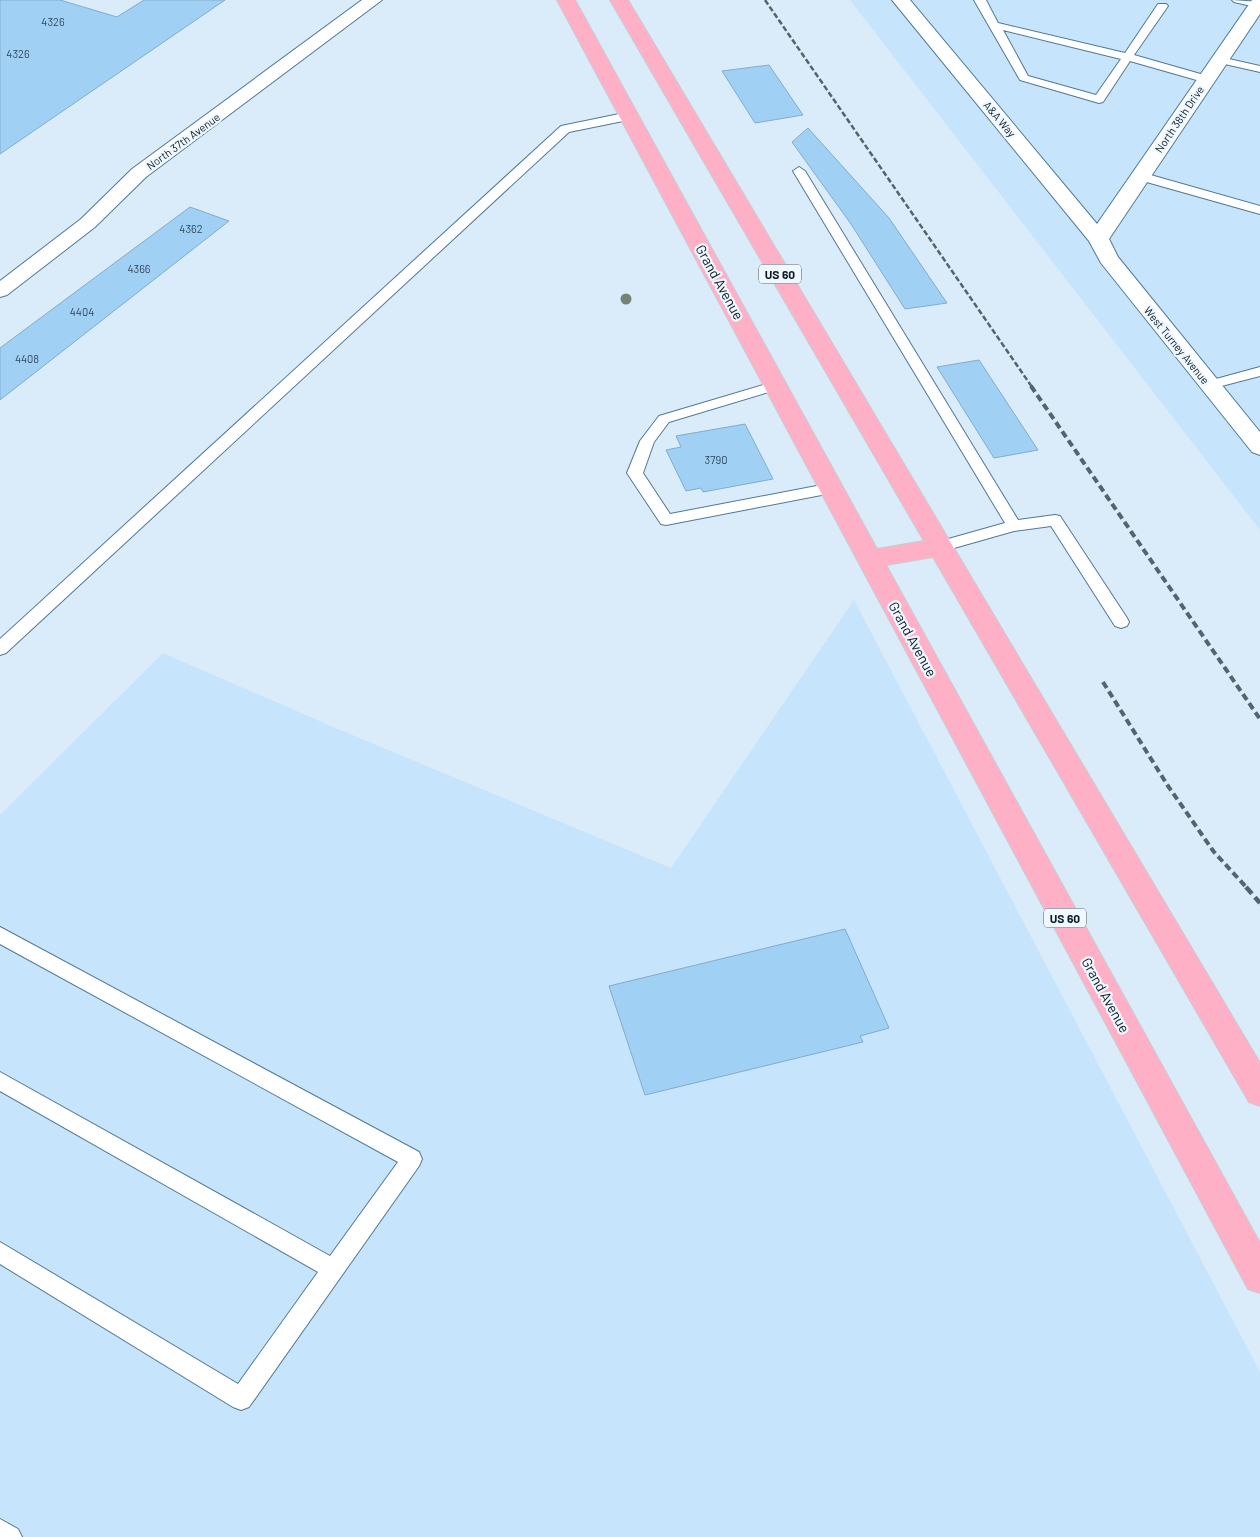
<svg xmlns="http://www.w3.org/2000/svg" width="1260" height="1537" font-family="Barlow,sans-serif">
	<rect width="100%" height="100%" fill="#daecfa"/>
	<!-- built -->
	<path fill="#c6e4fc" d="M850,0H1260V530Z
		M854,600L1260,1372V1537H0V815L163,653L338,729L671,868Z"/>
	<!-- building -->
	<path fill="#a1d0f5" stroke="#81accd" d="M0,0H60L117,17L144,0H225L0,154Z
		M769,65L803,115L755,123L722,71Z
		M808,128L889,218L947,303L905,309L851,224L792,142Z
		M190,207L229,221L0,400V348Z
		M979,360L1038,450L994,458L937,367Z
		M745,424L773,479L703,492L701,488L686,491L666,450L681,447L676,436Z
		M845,929L889,1028L860,1036L863,1042L645,1095L609,986Z"/>
	<g fill="none" stroke-linecap="round" stroke-linejoin="round">
		<defs>
			<path id="service" d="M974,0H986L998,23L1125,53L1158,4H1166L1168,6L1134,55L1211,77L1213,79L1207,83L1130,61L1103,102L1099,103L1020,80ZM1003,30L1121,59L1096,95L1028,76Z
				M1232,0L1260,2V8L1234,2Z
				M1220,57L1260,66V72L1216,62L1214,60Z
				M629,112L635,116L633,119L569,132L6,653L0,655V639L561,126Z
				M799,167L805,171L1018,520L1055,515L1060,516L1127,618L1129,622L1127,626L1121,628L1115,626L1051,526L1014,531L940,552L934,551L932,547L934,543L1005,523L793,171Z
				M1140,172L1260,206V214L1136,179L1134,176Z
				M1260,367V376L1210,389L1205,388L1203,385L1205,382Z
				M777,381L782,382L784,385L782,388L669,422L654,442L643,473L670,514L832,483L837,484L840,488L837,492L666,525L661,524L627,473L640,441L659,416Z
				M0,927L419,1152L422,1159L419,1166L249,1407L241,1410L233,1407L0,1264V1242L238,1384L318,1272L0,1091V1072L330,1256L398,1162L0,944Z
				M0,1519L18,1529L22,1537H0Z"/>
			<path id="minor" d="M362,0H382L146,177L95,227L7,295L0,297V281L81,219L132,169Z
				M892,0H910L1097,224L1252,0H1260V14L1109,239L1118,257L1260,432V455L1252,452L1101,263L1089,241Z"/>
			<path id="trunk" d="M557,0H575L877,549L924,541L610,0H628L1260,1063V1106L1249,1102L933,557L886,565L1260,1243V1293L1248,1289Z"/>
		</defs>
		<!-- service casing -->
		<use href="#service" stroke="#507998" stroke-width="2"/>
		<!-- minor casing -->
		<use href="#minor" stroke="#507998" stroke-width="2"/>
		<!-- trunk casing -->
		<use href="#trunk" stroke="#c9cdd0" stroke-width="2"/>
		<!-- service -->
		<use href="#service" fill="#fff" fill-rule="evenodd"/>
		<!-- minor -->
		<use href="#minor" fill="#fff" fill-rule="evenodd"/>
		<!-- trunk -->
		<use href="#trunk" fill="#feb0c6" fill-rule="evenodd"/>
		<!-- rail-far2 -->
		<path stroke="#536471" stroke-width="2.5" stroke-dasharray="5.5 2.5" stroke-linecap="butt" d="M765,0L1032,387"/>
		<!-- rail-far1 -->
		<path stroke="#536471" stroke-width="4" stroke-dasharray="7 4" stroke-linecap="butt" d="M1031,386L1260,719
			M1103,682L1168,786L1214,852L1247,888"/>
		<!-- rail -->
		<path stroke="#536471" stroke-width="4.5" stroke-dasharray="9 4.5" stroke-linecap="butt" d="M1246,887L1260,903"/>
	</g>
	<!-- trees -->
	<circle fill="#768374" cx="626" cy="299" r="5.5"/>
	<g text-anchor="middle" dominant-baseline="central" stroke-width="4.5" stroke-linejoin="round" paint-order="stroke">
		<!-- number labels -->
		<g font-size="11" fill="#30495b">
			<text x="53" y="21">4326</text>
			<text x="18" y="53">4326</text>
			<text x="191" y="228">4362</text>
			<text x="139" y="268">4366</text>
			<text x="82" y="311">4404</text>
			<text x="27" y="358">4408</text>
			<text x="716" y="459">3790</text>
		</g>
		<!-- far-street labels -->
		<g font-size="11" fill="#0b1c28" stroke="#eff8ff">
			<text transform="translate(1000 119) rotate(50)">A&amp;A Way</text>
			<text transform="translate(1179 119) rotate(-56)">North 38th Drive</text>
			<text transform="translate(183 141) rotate(-36)">North 37th Avenue</text>
			<text transform="translate(1177 345) rotate(51)">West Turney Avenue</text>
		</g>
		<!-- shield labels -->
		<g fill="#eff8ff" stroke="#4f5e68" stroke-width="1">
			<rect x="759" y="264.5" width="42" height="19" rx="4"/>
			<rect x="1044" y="908.5" width="42" height="19" rx="4"/>
		</g>
		<g font-size="12" font-weight="bold" fill="#0b1c28">
			<text x="780" y="274">US 60</text>
			<text x="1065" y="918">US 60</text>
		</g>
		<!-- street labels -->
		<g font-size="14" fill="#0b1c28" stroke="#eff8ff">
			<text transform="translate(720 282) rotate(61)">Grand Avenue</text>
			<text transform="translate(913 639) rotate(61)">Grand Avenue</text>
			<text transform="translate(1106 995) rotate(61)">Grand Avenue</text>
		</g>
	</g>
</svg>
